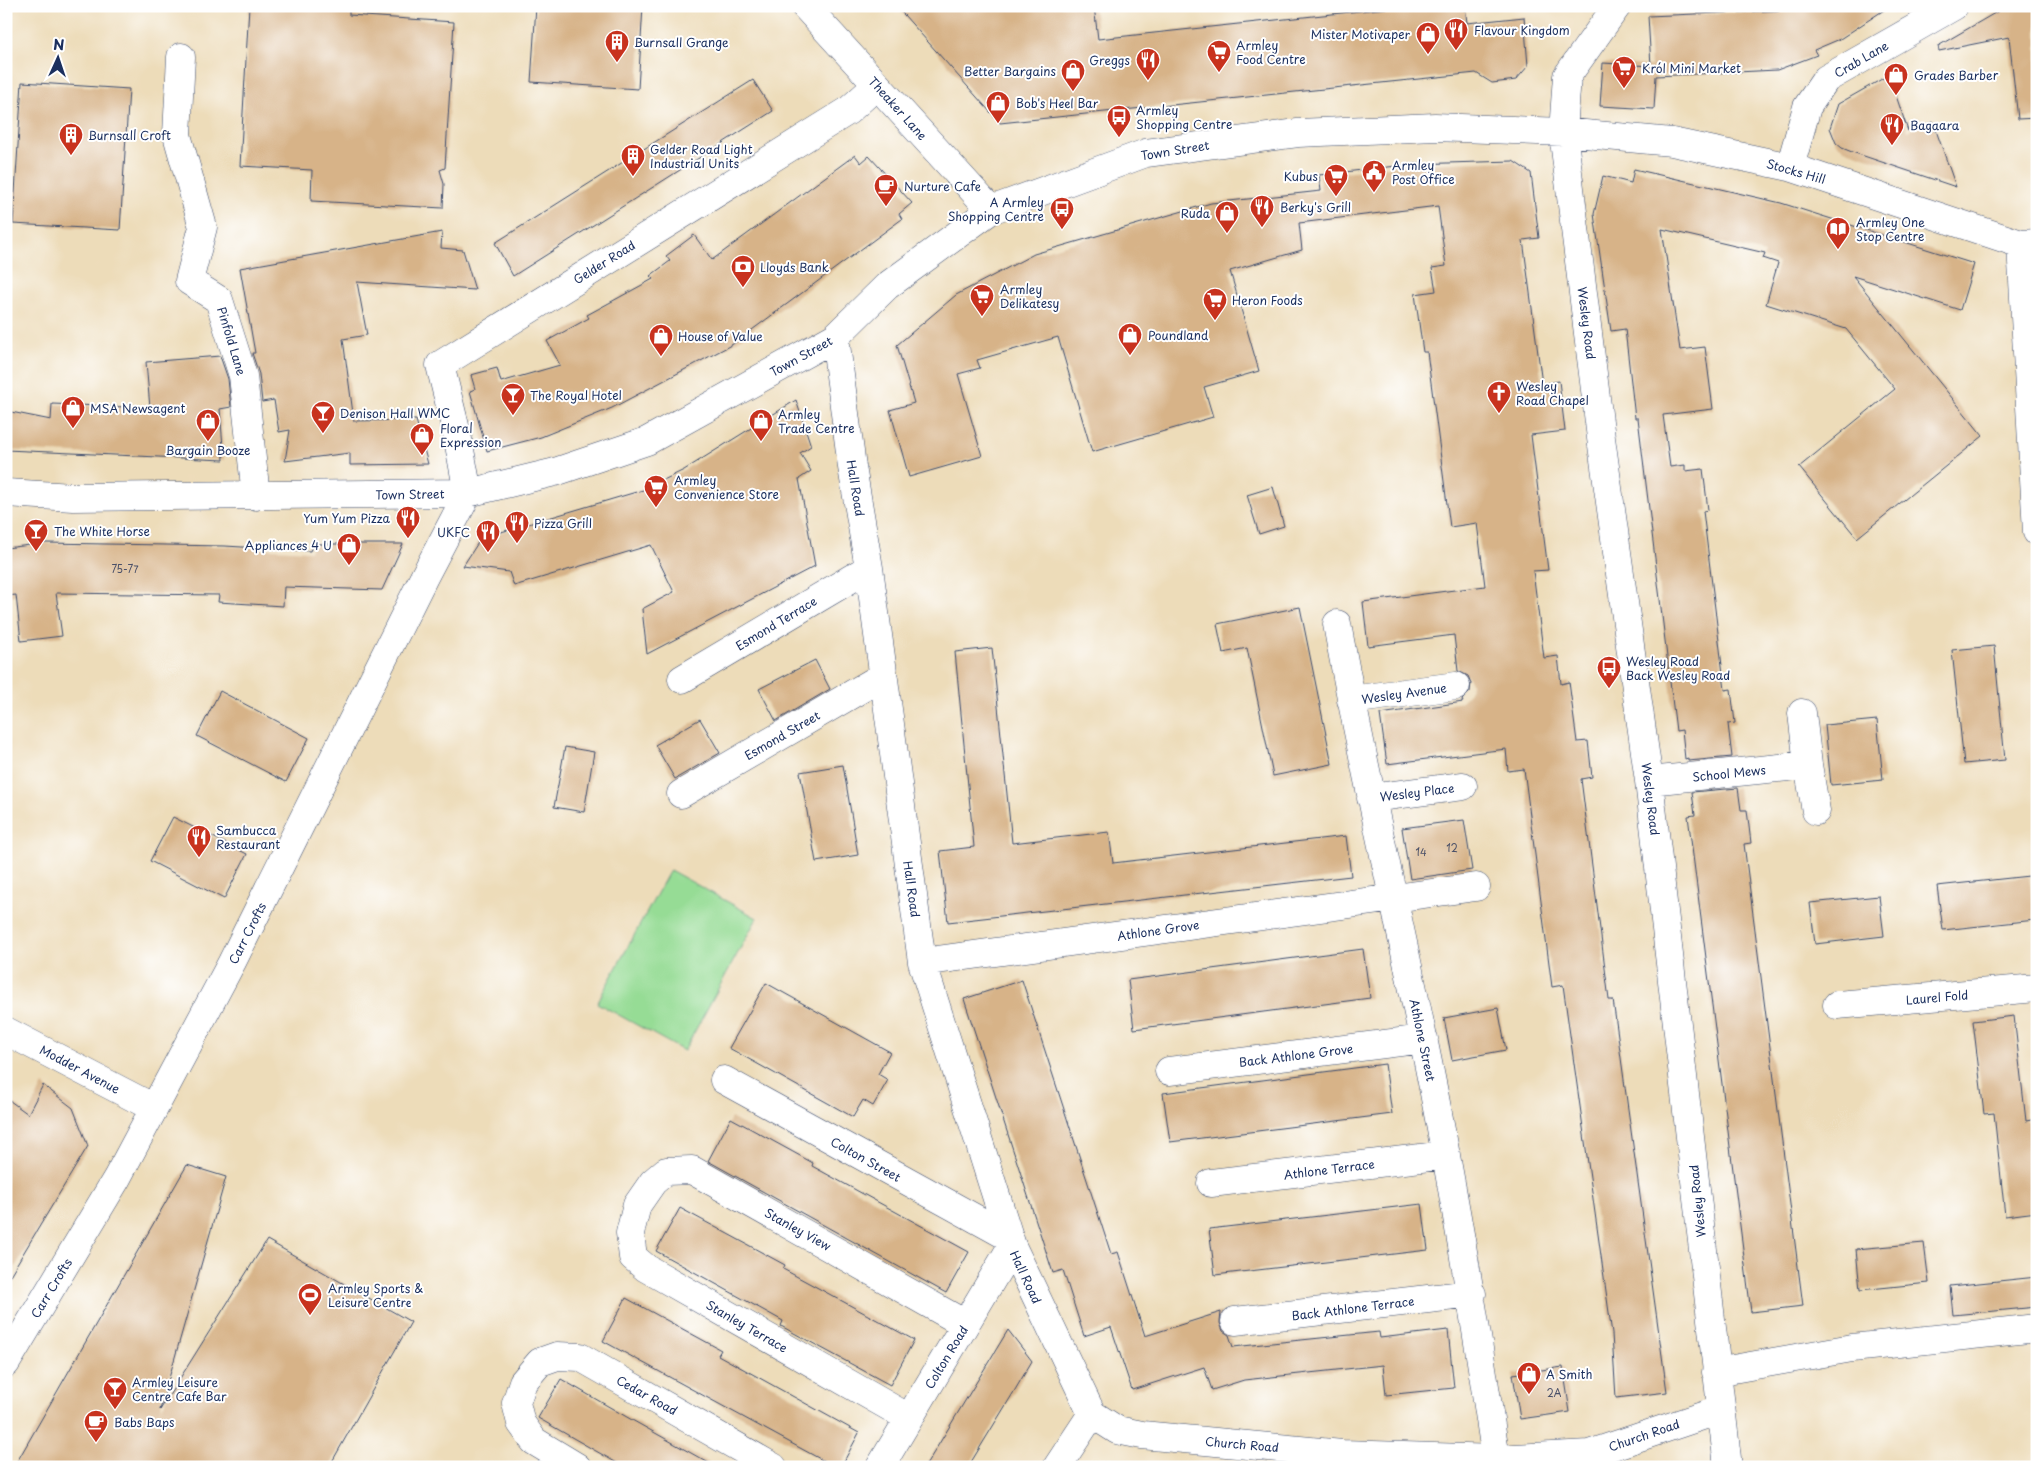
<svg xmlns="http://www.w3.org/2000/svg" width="2043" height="1473" font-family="'Playpen Sans',sans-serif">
	<rect width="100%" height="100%" fill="#fff"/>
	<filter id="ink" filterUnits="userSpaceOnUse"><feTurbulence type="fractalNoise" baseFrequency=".02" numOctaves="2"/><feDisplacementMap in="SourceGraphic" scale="10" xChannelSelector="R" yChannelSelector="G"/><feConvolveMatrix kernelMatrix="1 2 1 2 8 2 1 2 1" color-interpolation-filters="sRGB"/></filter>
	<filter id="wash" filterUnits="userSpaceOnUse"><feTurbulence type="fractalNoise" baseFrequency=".0096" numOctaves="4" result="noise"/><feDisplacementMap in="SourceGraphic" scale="20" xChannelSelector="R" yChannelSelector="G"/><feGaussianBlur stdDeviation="1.12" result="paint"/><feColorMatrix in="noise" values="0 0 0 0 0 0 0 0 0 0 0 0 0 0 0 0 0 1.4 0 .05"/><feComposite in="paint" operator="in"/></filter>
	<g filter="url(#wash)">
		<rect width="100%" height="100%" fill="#eddcb9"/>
		<!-- green -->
		<path fill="#96dc95" stroke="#58867a" d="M670,870L757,918L684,1051L597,1003Z"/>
		<g id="blocks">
			<!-- building -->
			<path fill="#d7b388" d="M249,6H349V15L454,22L445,168L440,170L444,184L443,208L311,201L312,170L240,166Z
				M536,6H643L638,89L531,82Z
				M896,6H1094L1098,39L1407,6H1465L1467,23L1524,17L1528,66L1516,80L1492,83L1476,73L1000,123Z
				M1789,6H1890L1840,39L1814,50L1817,55L1777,70L1656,76L1654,109L1600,106L1603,63L1651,66L1648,16L1791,10Z
				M2007,6H2037V118L2018,119L2009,37L1939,51L1938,46Z
				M1889,75L1908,131L1933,122L1956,187L1852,152L1842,148L1836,143L1830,128L1838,104Z
				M753,80L773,111L513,276L495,243Z
				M22,82L129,89L120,230L13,224Z
				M855,155L861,163L869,156L912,203L899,214L902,219L733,344L612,408L541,437L487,451L470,391L475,389L471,375L497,368L501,382L560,365L547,341L589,318L587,315L653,279L650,276L670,261L666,256L694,235L712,260Z
				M1513,161L1531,173L1539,238L1523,240L1542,384L1559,381L1565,431L1531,435L1548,570L1533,571L1544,658L1558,656L1561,684L1569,682L1577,742L1588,741L1592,777L1581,779L1609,1000H1613L1667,1392L1616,1398L1612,1334L1563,985L1552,987L1524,769L1508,771L1506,749L1387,764L1380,714L1463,702L1462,700L1470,692L1471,683L1468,676L1458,671L1454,635L1368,646L1363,602L1485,586L1477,523L1450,527L1427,352H1423L1415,294L1436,291L1432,268L1446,266L1438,206L1299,223L1302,250L1230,271L1259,371L1204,387L1213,417L1092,452L1058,337L977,360L980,368L958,374L982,456L909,477L890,410L914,403L897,345L956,295L1034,254L1211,203L1321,191L1319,175L1414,164Z
				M1634,169L1781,203L1974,264L1960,310L1853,276L1983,436L1857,538L1799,467L1895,389L1846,329L1766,304L1778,263L1763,258L1765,253L1662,229L1680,350L1705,347L1713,409L1663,415L1670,467L1685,465V471L1703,469L1708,510L1703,511L1725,690L1731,689L1735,723L1728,724L1732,757L1688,761V758L1685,759L1682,730L1676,731L1638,418H1635L1625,329L1611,331L1594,214L1603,176L1631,183Z
				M442,232L441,248L463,250L475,290L357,282L367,335L343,339L354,421L416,420L428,464L350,465V453L285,461L290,430L279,432L274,400L262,402L259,374L252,353H255L240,268Z
				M220,356L228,379L231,407L220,409L224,460L6,450V411L51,420L52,404L150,408L146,362Z
				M796,400L811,446L800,453L811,471L799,479L815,566L647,654L642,609L674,592L651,545L514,586L509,572L463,566L481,538L643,490L684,470Z
				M1273,487L1284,526L1259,534L1247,495Z
				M46,543L225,546L310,551L313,544H403L382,590L284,587L283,606L218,602L219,595L56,593L62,636L21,641L16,595L6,596V548Z
				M1300,607L1332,764L1273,776L1247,648L1223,653L1217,624Z
				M1994,646L2005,760L1964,764L1952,650Z
				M992,648L1012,843L1109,832L1113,863L1346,836L1351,876L948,922L940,851L974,847L955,652Z
				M815,660L830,689L776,721L759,689Z
				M220,691L309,738L286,782L197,736Z
				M700,719L720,753L675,779L655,745Z
				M1877,720L1883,780L1831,785L1825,725Z
				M565,747L594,752L584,812L554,807Z
				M843,765L858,855L816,862L800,772Z
				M1738,788L1741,810H1747L1751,843L1744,844L1803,1306L1751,1312L1688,816L1695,815L1692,792Z
				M173,817L247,854L224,899L150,861Z
				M1464,820L1472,870L1410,879L1402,828Z
				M2029,876L2035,920L1943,930L1937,886Z
				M1879,896L1884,936L1815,944L1810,903Z
				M1363,949L1370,998L1134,1029L1128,980Z
				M1022,980L1111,1254L1118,1252L1145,1336L1221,1312L1220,1323L1223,1331L1229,1335L1233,1347L1379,1332L1380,1338L1448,1330L1454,1388L1386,1395L1383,1365L1244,1380L1212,1390L1204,1367L1132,1390L1111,1327L1084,1336L1063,1270L1053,1273L964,999Z
				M766,983L890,1052L878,1074L888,1080L873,1106L863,1100L853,1117L729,1048Z
				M1498,1008L1506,1050L1452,1060L1444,1018Z
				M2014,1016L2026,1121L2037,1119V1212L2005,1216L1994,1113L1984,1114L1973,1021Z
				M1385,1064L1392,1114L1170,1142L1163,1093Z
				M43,1085L73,1108L88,1146L6,1282V1098L28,1114Z
				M731,1118L813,1163L812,1166L969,1252L946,1293L708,1161Z
				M187,1165L226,1177L160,1410L267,1240L411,1322L329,1467H14Z
				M1422,1204L1428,1250L1215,1275L1209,1229Z
				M680,1208L785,1265L783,1269L914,1340L890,1385L781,1326L783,1321L656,1251Z
				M1924,1243L1929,1283L1860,1290L1856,1249Z
				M2037,1277V1307L1953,1315L1950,1286Z
				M626,1298L721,1350L718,1355L859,1433L841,1467H835L603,1341Z
				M1008,1330L1032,1361L1012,1395L968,1467H925Z
				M1563,1367L1570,1412L1520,1419L1513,1374Z
				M561,1379L632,1420L716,1467H624L538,1418Z"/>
		</g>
	</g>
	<g filter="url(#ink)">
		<use href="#blocks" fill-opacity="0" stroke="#3a496c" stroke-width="1"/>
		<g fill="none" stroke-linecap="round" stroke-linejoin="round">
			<defs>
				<path id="minor" d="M805,6L991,210
					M1617,6L1567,76L1563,132L1601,438L1649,781L1728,1467
					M181,57L177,135L203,227L189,281L219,300L243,376L256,496
					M1790,167L1807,107L1826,79L1954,6
					M2021,244L2037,532
					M835,337L852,467L869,568L922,962L1012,1246L1092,1414
					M6,493L73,497L468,493L555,472L647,441L835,337L887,286L991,210L1146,153L1298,133L1435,127L1563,132L1672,142L1790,167L2021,244L2037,243
					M468,493L457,434L440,365L848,111L877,85
					M1337,624C1362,763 1395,900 1423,1038C1452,1178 1475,1318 1496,1459
					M682,679L869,568
					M1351,700L1456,686
					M1808,765L1816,811
					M1649,781L1808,765L1802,713
					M681,794L883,676
					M1371,798L1463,786
					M922,962L1476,887
					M1837,1005L2037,988
					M6,1031L154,1108
					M1169,1071L1424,1039
					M724,1080L1009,1237
					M1211,1183L1446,1155
					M1235,1321L1472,1294
					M6,1363L117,1178L232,962L424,577L468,493
					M1716,1372L1852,1348L2037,1328
					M1092,1414L1117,1430L1142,1435L1342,1454L1496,1459L1589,1454L1720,1410
					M909,1418L646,1268L633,1257L630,1233L637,1205L653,1182L666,1171L692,1170L965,1324
					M577,1467L534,1441L521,1423L516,1403L523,1382L540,1362L557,1356L580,1357L773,1467
					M880,1467L1012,1246
					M1057,1467L1092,1414"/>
			</defs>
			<!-- minor casing -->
			<use href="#minor" stroke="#3a496c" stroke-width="29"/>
			<!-- minor -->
			<use href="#minor" stroke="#fff" stroke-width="28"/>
		</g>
	</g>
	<!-- icons -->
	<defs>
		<symbol id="restaurant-pin" viewBox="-11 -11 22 30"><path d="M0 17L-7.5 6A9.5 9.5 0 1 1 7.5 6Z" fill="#c8321e" stroke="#fff"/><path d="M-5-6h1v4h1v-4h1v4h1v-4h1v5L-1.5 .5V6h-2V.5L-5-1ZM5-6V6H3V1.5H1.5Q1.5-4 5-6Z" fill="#fff"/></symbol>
		<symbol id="shop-pin" viewBox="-11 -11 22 30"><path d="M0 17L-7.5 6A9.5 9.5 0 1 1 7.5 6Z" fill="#c8321e" stroke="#fff"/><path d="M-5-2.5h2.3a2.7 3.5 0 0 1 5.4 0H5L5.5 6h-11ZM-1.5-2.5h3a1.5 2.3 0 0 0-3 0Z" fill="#fff"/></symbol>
		<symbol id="building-pin" viewBox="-11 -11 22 30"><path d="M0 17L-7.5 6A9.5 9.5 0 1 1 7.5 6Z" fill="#c8321e" stroke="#fff"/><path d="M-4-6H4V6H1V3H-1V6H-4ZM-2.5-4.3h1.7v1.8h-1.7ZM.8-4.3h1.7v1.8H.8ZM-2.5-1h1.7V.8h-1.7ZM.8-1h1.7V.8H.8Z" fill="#fff"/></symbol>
		<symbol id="supermarket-pin" viewBox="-11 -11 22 30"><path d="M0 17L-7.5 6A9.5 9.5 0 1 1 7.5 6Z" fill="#c8321e" stroke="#fff"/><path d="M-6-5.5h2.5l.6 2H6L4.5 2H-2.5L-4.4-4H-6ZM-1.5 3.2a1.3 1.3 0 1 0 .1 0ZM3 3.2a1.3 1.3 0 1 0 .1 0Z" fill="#fff"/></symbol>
		<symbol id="bus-pin" viewBox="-11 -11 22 30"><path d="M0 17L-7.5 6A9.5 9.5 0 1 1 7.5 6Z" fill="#c8321e" stroke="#fff"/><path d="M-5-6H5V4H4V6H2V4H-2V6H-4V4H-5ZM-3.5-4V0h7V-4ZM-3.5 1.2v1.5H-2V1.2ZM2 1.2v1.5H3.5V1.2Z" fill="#fff"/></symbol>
		<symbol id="civic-pin" viewBox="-11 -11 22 30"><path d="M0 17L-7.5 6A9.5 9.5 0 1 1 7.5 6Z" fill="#c8321e" stroke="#fff"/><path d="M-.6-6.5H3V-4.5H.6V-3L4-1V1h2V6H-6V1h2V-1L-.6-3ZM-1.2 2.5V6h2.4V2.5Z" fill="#fff"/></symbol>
		<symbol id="cafe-pin" viewBox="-11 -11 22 30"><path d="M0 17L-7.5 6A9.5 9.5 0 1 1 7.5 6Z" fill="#c8321e" stroke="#fff"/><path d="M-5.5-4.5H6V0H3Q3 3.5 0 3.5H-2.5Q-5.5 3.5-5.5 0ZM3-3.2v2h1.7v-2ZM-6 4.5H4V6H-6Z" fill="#fff"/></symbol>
		<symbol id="library-pin" viewBox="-11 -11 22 30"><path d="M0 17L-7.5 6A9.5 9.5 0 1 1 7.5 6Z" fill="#c8321e" stroke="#fff"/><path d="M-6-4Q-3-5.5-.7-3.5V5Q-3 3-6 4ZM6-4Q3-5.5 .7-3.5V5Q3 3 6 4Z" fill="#fff"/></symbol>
		<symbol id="bank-pin" viewBox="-11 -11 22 30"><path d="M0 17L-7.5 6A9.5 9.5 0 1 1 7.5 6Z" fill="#c8321e" stroke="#fff"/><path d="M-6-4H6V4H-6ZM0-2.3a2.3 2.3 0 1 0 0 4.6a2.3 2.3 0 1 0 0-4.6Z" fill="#fff"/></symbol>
		<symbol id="church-pin" viewBox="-11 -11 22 30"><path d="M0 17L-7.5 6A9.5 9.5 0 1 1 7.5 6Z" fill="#c8321e" stroke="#fff"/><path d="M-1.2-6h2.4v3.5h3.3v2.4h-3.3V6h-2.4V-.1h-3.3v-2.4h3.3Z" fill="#fff"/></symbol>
		<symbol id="bar-pin" viewBox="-11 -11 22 30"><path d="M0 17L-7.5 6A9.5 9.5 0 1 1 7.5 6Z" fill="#c8321e" stroke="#fff"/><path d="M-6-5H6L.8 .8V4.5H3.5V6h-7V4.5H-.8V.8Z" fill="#fff"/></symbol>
		<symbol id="stadium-pin" viewBox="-11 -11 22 30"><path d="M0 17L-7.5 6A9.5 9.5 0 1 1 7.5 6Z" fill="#c8321e" stroke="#fff"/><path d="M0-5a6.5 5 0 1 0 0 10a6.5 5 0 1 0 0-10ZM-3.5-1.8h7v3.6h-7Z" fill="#fff"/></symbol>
	</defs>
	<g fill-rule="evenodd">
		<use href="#restaurant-pin" x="1442" y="16" width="28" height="38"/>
		<use href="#shop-pin" x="1414" y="20" width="28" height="38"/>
		<use href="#building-pin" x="603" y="28" width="28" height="38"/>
		<use href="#supermarket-pin" x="1205" y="38" width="28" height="38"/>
		<use href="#restaurant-pin" x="1134" y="46" width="28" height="38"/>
		<use href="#supermarket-pin" x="1610" y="54" width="28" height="38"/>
		<use href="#shop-pin" x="1059" y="57" width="28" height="38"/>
		<use href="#shop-pin" x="1882" y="61" width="28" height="38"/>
		<use href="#shop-pin" x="984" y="89" width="28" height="38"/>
		<use href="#bus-pin" x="1105" y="103" width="28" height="38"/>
		<use href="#restaurant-pin" x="1878" y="111" width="28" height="38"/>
		<use href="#building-pin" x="57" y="121" width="28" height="38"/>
		<use href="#building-pin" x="619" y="142" width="28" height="38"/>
		<use href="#civic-pin" x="1360" y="158" width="28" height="38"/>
		<use href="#supermarket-pin" x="1322" y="162" width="28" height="38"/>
		<use href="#cafe-pin" x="872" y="172" width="28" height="38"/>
		<use href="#restaurant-pin" x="1248" y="193" width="28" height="38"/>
		<use href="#bus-pin" x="1048" y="195" width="28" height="38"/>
		<use href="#shop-pin" x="1213" y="199" width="28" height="38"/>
		<use href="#library-pin" x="1824" y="215" width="28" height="38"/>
		<use href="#bank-pin" x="729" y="253" width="28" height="38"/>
		<use href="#supermarket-pin" x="968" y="282" width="28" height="38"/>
		<use href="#supermarket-pin" x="1201" y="286" width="28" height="38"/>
		<use href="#shop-pin" x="1116" y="321" width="28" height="38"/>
		<use href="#shop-pin" x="647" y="322" width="28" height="38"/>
		<use href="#church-pin" x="1485" y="379" width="28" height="38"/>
		<use href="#bar-pin" x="499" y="381" width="28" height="38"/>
		<use href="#shop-pin" x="59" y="394" width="28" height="38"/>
		<use href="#bar-pin" x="309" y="399" width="28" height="38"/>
		<use href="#shop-pin" x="194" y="407" width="28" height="38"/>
		<use href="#shop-pin" x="747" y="407" width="28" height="38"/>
		<use href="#shop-pin" x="408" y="421" width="28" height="38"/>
		<use href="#supermarket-pin" x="642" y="473" width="28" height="38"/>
		<use href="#restaurant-pin" x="394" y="504" width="28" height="38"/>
		<use href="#restaurant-pin" x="503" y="509" width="28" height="38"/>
		<use href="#bar-pin" x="22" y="517" width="28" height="38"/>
		<use href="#restaurant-pin" x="474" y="518" width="28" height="38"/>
		<use href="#shop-pin" x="335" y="531" width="28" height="38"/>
		<use href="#bus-pin" x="1595" y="654" width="28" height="38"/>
		<use href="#restaurant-pin" x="185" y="823" width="28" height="38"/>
		<use href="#stadium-pin" x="296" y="1281" width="28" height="38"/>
		<use href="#shop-pin" x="1515" y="1360" width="28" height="38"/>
		<use href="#bar-pin" x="101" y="1375" width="28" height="38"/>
		<use href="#cafe-pin" x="82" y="1408" width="28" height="38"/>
	</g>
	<g text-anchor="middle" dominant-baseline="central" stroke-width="4" stroke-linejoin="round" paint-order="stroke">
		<!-- number labels -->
		<g font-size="10" fill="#4a5068">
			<text x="125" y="568">75-77</text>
			<text x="1452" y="847">12</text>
			<text x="1421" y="851">14</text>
			<text x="1554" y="1392">2A</text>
		</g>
		<!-- poi labels -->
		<g font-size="12" fill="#1b2f5e" stroke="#fff" text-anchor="start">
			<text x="1474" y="30">Flavour Kingdom</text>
			<text x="1410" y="34" text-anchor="end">Mister Motivaper</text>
			<text x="634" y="42">Burnsall Grange</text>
			<text x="1236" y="45">Armley<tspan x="1236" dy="14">Food Centre</tspan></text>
			<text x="1130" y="60" text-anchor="end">Greggs</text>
			<text x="1642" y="68">Król Mini Market</text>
			<text x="1056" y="71" text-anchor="end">Better Bargains</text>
			<text x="1914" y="75">Grades Barber</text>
			<text x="1016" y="103">Bob's Heel Bar</text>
			<text x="1136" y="110">Armley<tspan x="1136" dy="14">Shopping Centre</tspan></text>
			<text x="1910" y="125">Bagaara</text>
			<text x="88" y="135">Burnsall Croft</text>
			<text x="650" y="149">Gelder Road Light<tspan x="650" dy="14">Industrial Units</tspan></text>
			<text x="1392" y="165">Armley<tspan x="1392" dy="14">Post Office</tspan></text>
			<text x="1318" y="176" text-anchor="end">Kubus</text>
			<text x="904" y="186">Nurture Cafe</text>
			<text x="1044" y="202" text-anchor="end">A Armley<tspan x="1044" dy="14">Shopping Centre</tspan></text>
			<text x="1280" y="207">Berky's Grill</text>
			<text x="1210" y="213" text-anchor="end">Ruda</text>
			<text x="1856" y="222">Armley One<tspan x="1856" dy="14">Stop Centre</tspan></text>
			<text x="760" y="267">Lloyds Bank</text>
			<text x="1000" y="289">Armley<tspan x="1000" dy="14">Delikatesy</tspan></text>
			<text x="1232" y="300">Heron Foods</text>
			<text x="1148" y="335">Poundland</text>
			<text x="678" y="336">House of Value</text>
			<text x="1516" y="386">Wesley<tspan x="1516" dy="14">Road Chapel</tspan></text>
			<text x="530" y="395">The Royal Hotel</text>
			<text x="90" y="408">MSA Newsagent</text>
			<text x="340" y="413">Denison Hall WMC</text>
			<text x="778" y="414">Armley<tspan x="778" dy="14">Trade Centre</tspan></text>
			<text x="440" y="428">Floral<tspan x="440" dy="14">Expression</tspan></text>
			<text x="208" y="450" text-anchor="middle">Bargain Booze</text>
			<text x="674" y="480">Armley<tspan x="674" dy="14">Convenience Store</tspan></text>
			<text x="390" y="518" text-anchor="end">Yum Yum Pizza</text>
			<text x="534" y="523">Pizza Grill</text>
			<text x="54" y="531">The White Horse</text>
			<text x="470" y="532" text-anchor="end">UKFC</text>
			<text x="332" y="545" text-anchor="end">Appliances 4 U</text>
			<text x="1626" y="661">Wesley Road<tspan x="1626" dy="14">Back Wesley Road</tspan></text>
			<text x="216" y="830">Sambucca<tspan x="216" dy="14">Restaurant</tspan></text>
			<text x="328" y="1288">Armley Sports &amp;<tspan x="328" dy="14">Leisure Centre</tspan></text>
			<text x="1546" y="1374">A Smith</text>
			<text x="132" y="1382">Armley Leisure<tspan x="132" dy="14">Centre Cafe Bar</tspan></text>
			<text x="114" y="1422">Babs Baps</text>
		</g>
		<!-- street labels -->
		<g font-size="12" fill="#1b2f5e" stroke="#fff">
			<text transform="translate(1861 59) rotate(-30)">Crab Lane</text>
			<text transform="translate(898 108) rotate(48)">Theaker Lane</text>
			<text transform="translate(1175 150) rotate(-9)">Town Street</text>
			<text transform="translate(1796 171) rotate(16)">Stocks Hill</text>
			<text transform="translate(604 262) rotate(-32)">Gelder Road</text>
			<text transform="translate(1587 323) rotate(83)">Wesley Road</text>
			<text transform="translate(232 341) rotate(73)">Pinfold Lane</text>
			<text transform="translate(801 356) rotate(-29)">Town Street</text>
			<text transform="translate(856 488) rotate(81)">Hall Road</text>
			<text transform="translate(410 494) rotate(-1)">Town Street</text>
			<text transform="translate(776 623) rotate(-31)">Esmond Terrace</text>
			<text transform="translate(1404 693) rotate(-8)">Wesley Avenue</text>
			<text transform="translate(782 735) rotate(-30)">Esmond Street</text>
			<text transform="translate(1729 773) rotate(-6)">School Mews</text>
			<text transform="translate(1417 792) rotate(-7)">Wesley Place</text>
			<text transform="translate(1651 799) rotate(83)">Wesley Road</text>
			<text transform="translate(912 889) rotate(82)">Hall Road</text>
			<text transform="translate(1158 930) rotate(-8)">Athlone Grove</text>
			<text transform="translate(247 933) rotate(-63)">Carr Crofts</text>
			<text transform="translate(1937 997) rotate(-5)">Laurel Fold</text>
			<text transform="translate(1423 1040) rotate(78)">Athlone Street</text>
			<text transform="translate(1296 1055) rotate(-7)">Back Athlone Grove</text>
			<text transform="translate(80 1069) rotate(28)">Modder Avenue</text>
			<text transform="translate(866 1159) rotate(29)">Colton Street</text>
			<text transform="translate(1329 1169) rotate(-7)">Athlone Terrace</text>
			<text transform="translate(1697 1201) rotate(-96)">Wesley Road</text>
			<text transform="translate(798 1229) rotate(29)">Stanley View</text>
			<text transform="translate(1026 1277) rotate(65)">Hall Road</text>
			<text transform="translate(51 1288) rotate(-59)">Carr Crofts</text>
			<text transform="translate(1353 1308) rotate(-7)">Back Athlone Terrace</text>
			<text transform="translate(747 1326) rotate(30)">Stanley Terrace</text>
			<text transform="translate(946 1357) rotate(-59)">Colton Road</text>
			<text transform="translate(647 1395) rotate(29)">Cedar Road</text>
			<text transform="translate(1644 1435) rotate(-19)">Church Road</text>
			<text transform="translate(1242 1444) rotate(5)">Church Road</text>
		</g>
	</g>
	<!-- margin -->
	<rect width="2043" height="1473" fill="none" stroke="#fff" stroke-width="25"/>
	<!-- north arrow -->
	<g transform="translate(58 58) rotate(3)" stroke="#ffffff" stroke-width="4" paint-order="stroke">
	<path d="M0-4L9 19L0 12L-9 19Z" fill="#1b2f5e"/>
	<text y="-8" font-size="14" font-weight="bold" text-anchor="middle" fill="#1b2f5e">N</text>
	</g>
</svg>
